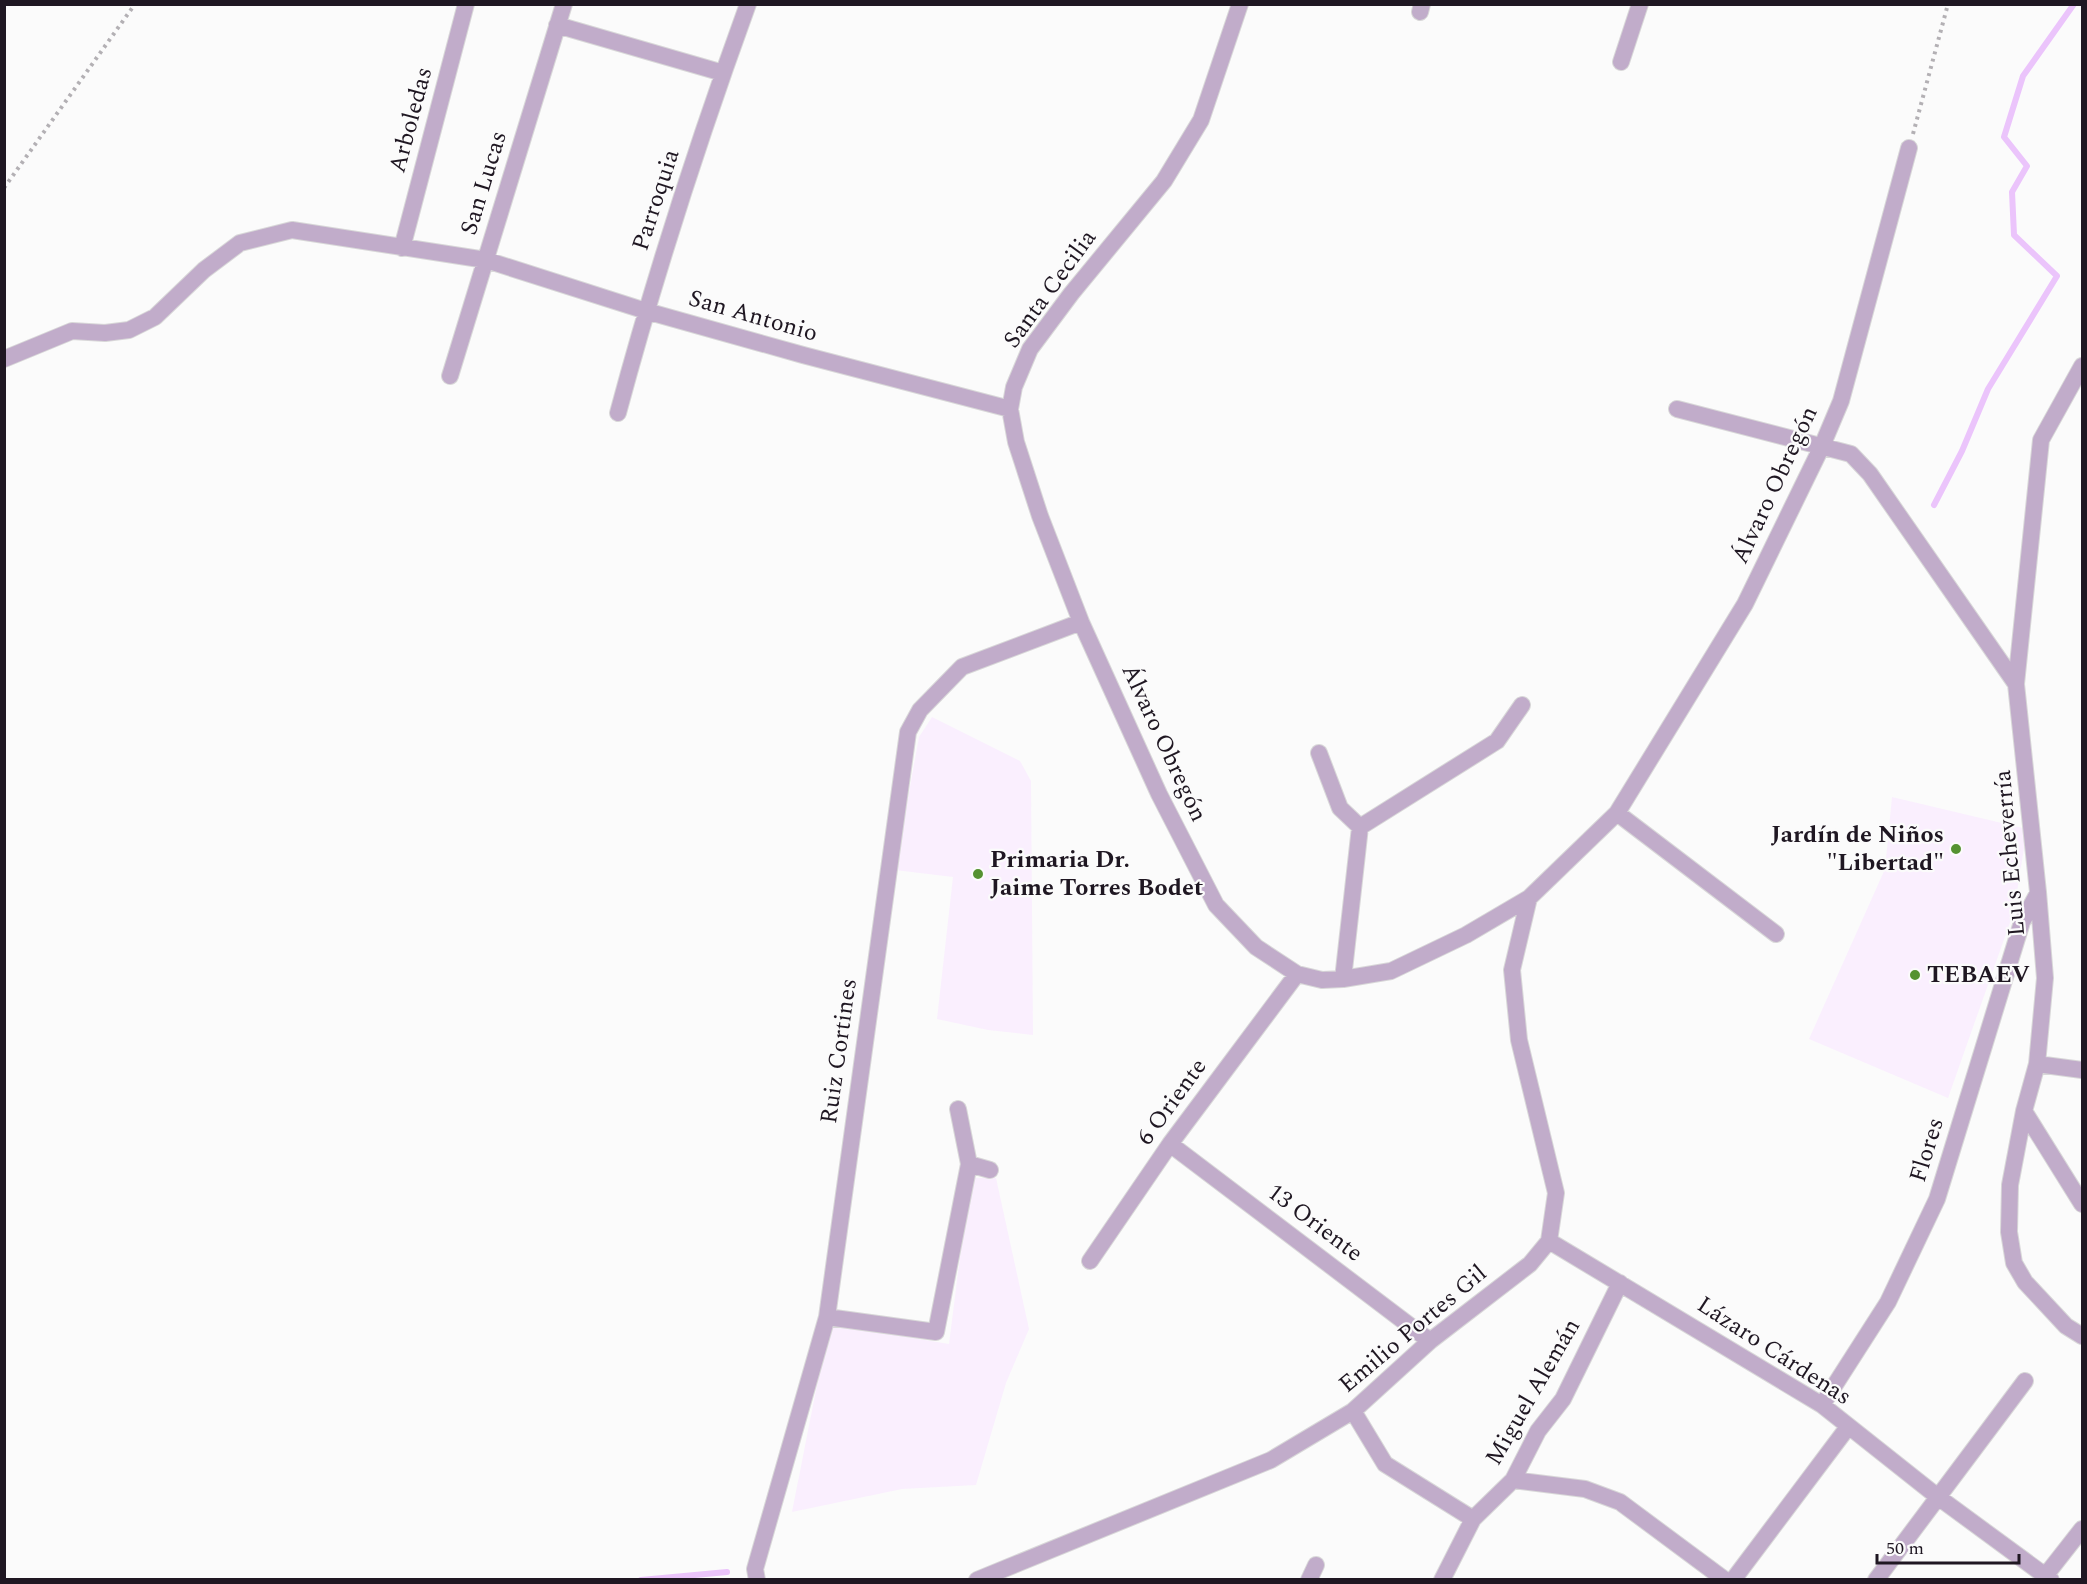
<svg xmlns="http://www.w3.org/2000/svg" width="2087" height="1584" font-family="Spectral,serif">
	<rect width="100%" height="100%" fill="#fbfbfb"/>
	<!-- built -->
	<path fill="#faeffe" d="M932,717L1020,761L1031,781L1033,1035L988,1030L937,1019L953,877L895,870L919,737Z
		M1892,797L2027,829L2014,911L1948,1098L1809,1039L1885,869Z
		M970,1178H996L1029,1329L1006,1383L976,1485L902,1489L792,1512L829,1324L949,1344Z"/>
	<g fill="none" stroke-linecap="round" stroke-linejoin="round">
		<!-- stream -->
		<path stroke="#ebc4fb" stroke-width="6" d="M1934,505L1962,451L1988,389L2057,276L2014,235L2012,192L2027,166L2004,137L2023,76L2074,4
			M641,1580L727,1572"/>
		<defs>
			<path id="minor" d="M1240,4L1201,120L1164,181L1071,294L1030,349L1014,387L1010,409L1016,442L1040,516L1081,622L1159,794L1216,905L1256,947L1297,974L1322,980L1343,979L1391,971L1466,935L1529,898L1617,813L1745,604L1822,446L1841,401L1909,148
				M1420,12L1422,4
				M557,25L723,73
				M1621,62L1640,4
				M402,248L466,4
				M4,359L72,331L105,333L129,330L155,317L204,270L240,243L292,230L486,260L646,311L803,355L1010,409
				M450,376L564,4
				M1677,409L1851,454L1870,474L2016,684L2038,892L2045,978L2037,1064L2024,1111L2010,1185L2009,1232L2014,1263L2025,1282L2066,1326L2082,1336
				M618,413C655,275 699,139 748,4
				M2016,684L2041,440L2082,366
				M1319,753L1340,808L1360,827
				M1617,813L1776,934
				M1360,827L1497,741L1522,705
				M1343,979L1360,827
				M2037,1064L2082,1070
				M2024,1111L2082,1204
				M1170,1144L1430,1341
				M969,1164L990,1170
				M1549,1241L1822,1405L1938,1497L2051,1580
				M1090,1261L1170,1144L1297,974
				M827,1317L936,1332L969,1164L958,1109
				M1822,1405L1888,1302L1937,1199L2022,922L2038,893
				M1353,1411L1385,1464L1473,1519
				M1513,1480L1585,1489L1620,1502L1725,1580
				M757,1580L755,1569L827,1317L908,732L920,710L962,667L1081,622
				M977,1580L1271,1460L1353,1411L1430,1341L1530,1264L1549,1241L1556,1193L1519,1040L1512,970L1529,898
				M1309,1580L1316,1565
				M1442,1580L1473,1519L1513,1480L1538,1431L1563,1399L1620,1283
				M1733,1580L1848,1427
				M1876,1580L2025,1381
				M2042,1580L2082,1529"/>
		</defs>
		<!-- minor casing -->
		<use href="#minor" stroke="#d8d7d8" stroke-width="18"/>
		<!-- path -->
		<path stroke="#b3b0b4" stroke-width="4" stroke-dasharray="3 4.5" stroke-linecap="butt" d="M1913,134L1948,4
			M4,188L135,4"/>
		<!-- minor -->
		<use href="#minor" stroke="#c1acca" stroke-width="16"/>
	</g>
	<!-- markers -->
	<g fill="#559231" stroke="#fbfbfb" stroke-width="2">
		<circle cx="1956" cy="849" r="6"/>
		<circle cx="978" cy="874" r="6"/>
		<circle cx="1915" cy="975" r="6"/>
	</g>
	<g text-anchor="middle" dominant-baseline="central" stroke-width="4.5" stroke-linejoin="round" paint-order="stroke">
		<!-- street labels -->
		<g font-size="24" fill="#1f1722" stroke="#fbfbfb">
			<text transform="translate(411 120) rotate(-75)">Arboledas</text>
			<text transform="translate(484 183) rotate(-73)">San Lucas</text>
			<text transform="translate(656 200) rotate(-72)">Parroquia</text>
			<text transform="translate(1050 289) rotate(-54)">Santa Cecilia</text>
			<text transform="translate(753 316) rotate(16)">San Antonio</text>
			<text transform="translate(1775 485) rotate(-65)">Álvaro Obregón</text>
			<text transform="translate(1164 743) rotate(65)">Álvaro Obregón</text>
			<text transform="translate(2010 853) rotate(-95)">Luis Echeverría</text>
			<text transform="translate(839 1051) rotate(-82)">Ruiz Cortines</text>
			<text transform="translate(1172 1102) rotate(-54)">6 Oriente</text>
			<text transform="translate(1927 1150) rotate(-73)">Flores</text>
			<text transform="translate(1315 1223) rotate(37)">13 Oriente</text>
			<text transform="translate(1413 1329) rotate(-40)">Emilio Portes Gil</text>
			<text transform="translate(1774 1351) rotate(33)">Lázaro Cárdenas</text>
			<text transform="translate(1533 1392) rotate(-60)">Miguel Alemán</text>
		</g>
		<!-- poi labels -->
		<g font-size="24" font-weight="bold" fill="#1f1722" stroke="#fbfbfb" text-anchor="start">
			<text x="1944" y="835" text-anchor="end">Jardín de Niños<tspan x="1944" dy="28">"Libertad"</tspan></text>
			<text x="990" y="860">Primaria Dr.<tspan x="990" dy="28">Jaime Torres Bodet</tspan></text>
			<text x="1927" y="975">TEBAEV</text>
		</g>
	</g>
	<!-- border -->
	<rect width="2087" height="1584" fill="none" stroke="#1f1722" stroke-width="12"/>
	<!-- scale -->
	<path d="M1877 1554v9h142v-9" fill="none" stroke="#1f1722" stroke-width="3"/>
	<text x="1886" y="1554" font-size="18" fill="#1f1722" stroke="#fbfbfb" stroke-width="4.5" paint-order="stroke">50 m</text>
</svg>
